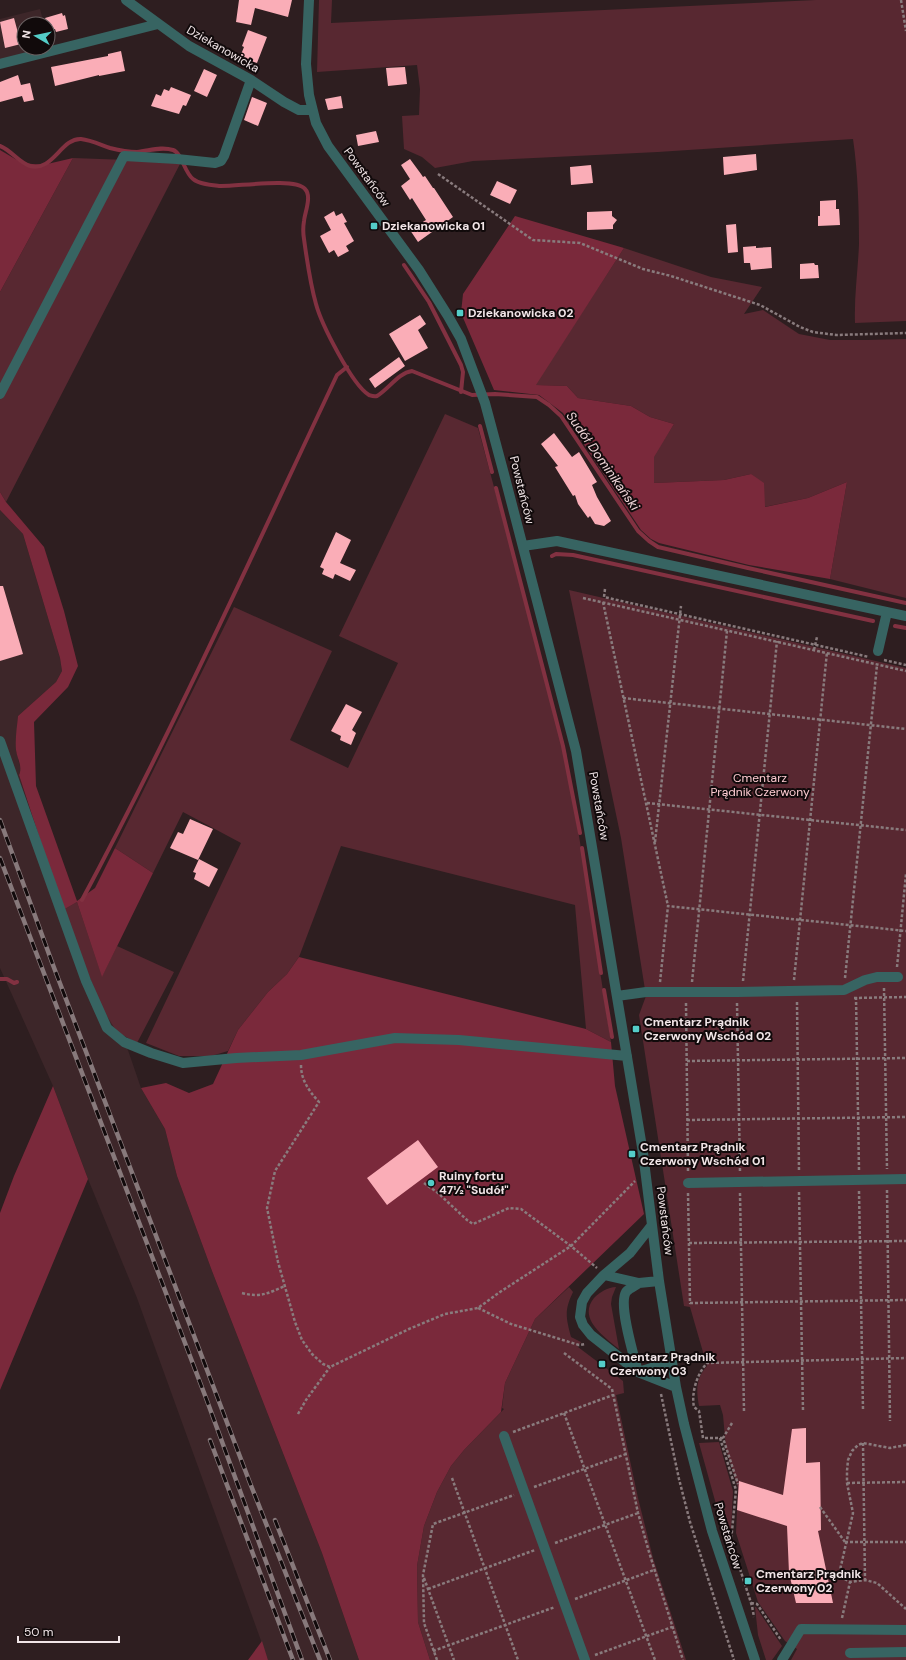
<svg xmlns="http://www.w3.org/2000/svg" width="906" height="1660" font-family="'DM Sans',sans-serif">
	<rect width="100%" height="100%" fill="#2e1e20"/>
	<!-- built -->
	<path fill="#3d2629" d="M40,9L44,24H24V48H44L0,60V19Z
		M0,510L23,534L60,658L62,671L56,682L18,716L16,751L21,769L19,775L62,909L77,902L141,1088L165,1129L177,1176L212,1271L322,1553L359,1660H268L137,1298L88,1179L53,1086L0,968Z"/>
	<!-- green -->
	<path fill="#582831" d="M319,0H332L331,23L816,0H906V321L855,323C854,297 858,270 859,244C859,209 858,173 853,139L658,152L473,161L435,168L422,157L404,149L402,116L419,115L420,89L417,65L317,72Z
		M73,158L181,162L6,502L0,492V292Z
		M624,248L711,277L762,287L744,314L763,310L799,334L830,340H867L906,339V598L830,579L847,482L808,498L764,507L751,474L724,480L654,483L653,457L674,424L650,417L631,406L578,398L567,386L535,385Z
		M445,414L478,428L566,752L611,1042L586,1029L575,905L341,846L299,957L287,974L268,992L238,1030L228,1051L211,1056H179L146,1043L241,843L183,812L153,873L115,848L234,607L332,651L290,740L348,768L398,663L339,636Z
		M569,590L906,668V1660H791L797,1649L785,1641L758,1602L736,1533L738,1488L726,1449L723,1415L720,1405L699,1406C696,1390 696,1378 707,1366L690,1307L684,1306L639,1015L646,996L621,838Z
		M77,902L102,976L117,946L174,972L137,1043L117,1032L102,1008L63,910Z
		M569,1287L573,1292C564,1311 566,1317 571,1337L581,1342L578,1347L623,1381L624,1393L616,1395L638,1498L653,1558L686,1660H430L418,1622L417,1566L424,1526L437,1492L451,1466L464,1450L504,1409L502,1408L505,1383L535,1319Z
		M616,1287L612,1297L611,1304L619,1349C605,1337 577,1319 594,1298C600,1292 608,1287 616,1287Z
		M719,1442L733,1491L731,1532L724,1533L699,1443Z
		M755,1607H756L782,1646L772,1660H766L758,1635Z"/>
	<!-- forest -->
	<path fill="#7a293b" d="M0,150L22,163L43,165L73,158L0,292Z
		M515,216L624,248L536,385L567,386L578,398L631,406L650,417L674,424L654,457V483L724,480L751,474L764,483L765,507L808,498L847,482L830,579L749,565L659,543L651,539L641,530L563,413L539,395L494,390L461,313L463,294Z
		M0,492L6,502L44,547L64,611L78,666L68,687L34,722L36,786L77,901L95,888L115,848L153,873L102,977L77,902L63,910L19,775C23,766 17,759 16,750C15,738 17,727 18,716L56,682L62,671L60,658L23,534L0,510Z
		M299,957L586,1029L611,1042L615,1086L644,1214L535,1319L505,1383L501,1412L464,1450L451,1466L437,1492L424,1526L417,1566L418,1622L430,1660H359L322,1553L212,1271L177,1176L165,1129L141,1088L166,1083L189,1093L213,1084L238,1030L268,992L287,974Z
		M53,1086L88,1179L0,1390V1213L14,1176Z
		M262,1641L268,1660H248Z"/>
	<g fill="none" stroke-linecap="round" stroke-linejoin="round">
		<!-- stream -->
		<path stroke="#823141" stroke-width="4" d="M0,146C11,150 19,163 30,166C53,172 61,138 81,139C91,140 101,145 110,148C118,150 129,152 137,152C149,151 161,146 173,150C182,153 184,172 193,179C199,184 210,185 219,186C235,187 295,177 305,189C312,196 305,212 304,221C303,227 303,233 304,239C307,261 310,283 316,304C321,323 352,385 369,395C372,396 374,397 377,396C389,389 398,373 412,371L472,395L495,394L537,397L549,405L561,416L638,531L649,541L658,547L748,568L906,603
			M404,265L429,302L461,365L463,372L461,392
			M480,426L492,472
			M496,488L563,746L580,833
			M552,556L556,554L573,555L873,621
			M895,626L906,628
			M582,848L601,973
			M82,900C174,728 254,551 337,375L347,367
			M0,979H7L14,983L17,982
			M604,990L612,1037"/>
	</g>
	<!-- building -->
	<path fill="#faadb7" d="M239,0H292L288,17L255,8L251,25L236,22Z
		M62,13L63,16L65,15L68,29L56,32L55,29L48,30V24L45,18Z
		M14,18L21,44L5,48L0,22Z
		M248,30L267,37L257,63L240,57L244,47L242,46Z
		M121,51L125,71L99,76V75L55,86L51,67L108,56V54Z
		M405,67L407,84L388,86L386,68Z
		M204,69L217,75L207,97L194,91Z
		M18,75L21,85L30,83L34,100L24,102L22,96L0,102V82Z
		M171,87L191,95L186,106L183,105L179,114L151,106L156,94L161,96L164,89L169,91Z
		M341,96L343,108L328,110L325,99Z
		M252,97L267,103L258,126L244,120Z
		M376,131L379,142L358,146L356,135Z
		M756,154L757,170L724,175L723,157Z
		M410,159L421,174L423,177L425,176L433,188H434L453,217L418,242L410,230L426,220L412,198L410,200L401,186L410,179L401,165Z
		M591,165L593,183L571,185L570,167Z
		M497,181L517,190L510,204L490,195Z
		M836,200V209H839L840,225L818,226V216H820V201Z
		M334,211L336,216L342,213L347,222L344,223L354,241L346,246L349,251L338,257L334,250L329,253L320,236L331,230L324,217Z
		M612,211V216L617,220L613,225V229L587,230V212Z
		M736,224L738,252L728,253L726,225Z
		M756,246V248L771,247L772,268L751,270L750,263H744L743,247Z
		M814,263L815,265H818L819,278L800,279V264Z
		M420,315L426,324L418,330L428,348L405,361L389,334Z
		M399,357L405,366L375,388L369,379Z
		M554,433L572,457L579,452L597,482L592,485L597,497L611,521L604,526L595,524L590,516L588,518L578,504L575,495L573,496L555,467L558,466L541,444Z
		M336,532L351,540L340,563L356,570L350,581L335,574L333,579L322,574L324,569L320,567Z
		M0,586H3L23,654L0,661Z
		M346,704L362,712L352,730L356,733L351,745L340,740L341,736L331,731Z
		M190,819L213,829L198,860L170,848L178,832L183,834Z
		M199,859L218,869L209,887L194,879L196,873L193,872Z
		M418,1140L438,1167L387,1205L367,1178Z
		M806,1428V1463L820,1462L821,1530L818,1531L833,1603H796L789,1573L787,1526L737,1510L739,1481L783,1495L792,1429Z"/>
	<g fill="none" stroke-linecap="round" stroke-linejoin="round">
		<!-- path -->
		<path stroke="#897b7d" stroke-width="2.5" stroke-dasharray="3 2" stroke-linecap="butt" d="M901,0L906,31
			M438,174L533,240L580,243L643,269L671,276L760,305L800,327L813,332L836,335L906,333
			M605,589L604,597L869,657
			M583,598L906,671
			M603,602L668,906
			M814,650L817,637
			M884,660L906,665
			M623,698L906,729
			M647,803L906,830
			M655,842L681,606
			M897,967L906,874
			M845,978L877,665
			M794,980L827,652
			M743,981L777,641
			M660,982L668,906L906,931
			M692,982L727,631
			M884,988L887,1169
			M856,997L859,1170
			M854,998L906,997
			M797,1002L799,1171
			M686,1003L688,1172
			M737,1003L740,1172
			M687,1061L906,1058
			M301,1065C301,1080 309,1091 319,1102L275,1171L267,1208L278,1262L295,1322L302,1340L312,1354L323,1364L330,1367L409,1329L445,1314L478,1308L500,1292L571,1246L635,1181
			M687,1120L906,1117
			M424,1183L438,1193L467,1220L473,1224L509,1208L521,1209L571,1246L597,1268
			M887,1190L890,1421
			M859,1191L863,1410
			M799,1192L803,1411
			M688,1193L690,1303L906,1300
			M740,1193L744,1411
			M689,1243L906,1241
			M242,1293C261,1298 268,1293 285,1286
			M478,1308L511,1324L579,1345L585,1344
			M564,1353L612,1389L638,1513L649,1552L683,1660
			M661,1394L679,1479L690,1522L734,1660
			M564,1413L655,1660
			M298,1414L306,1400L330,1367
			M732,1423L723,1438L738,1484
			M513,1432L613,1395
			M720,1438L736,1490L731,1541L752,1606L754,1617
			M723,1438H703L699,1411L694,1407C691,1393 697,1374 707,1363L906,1358
			M863,1443L865,1580
			M906,1445L890,1448L863,1443L858,1445L852,1451L848,1460L847,1471V1483L853,1513L840,1570L843,1578L850,1582L865,1580L877,1583L906,1609
			M452,1478L518,1660
			M847,1483L906,1482
			M534,1487L626,1454
			M820,1507L845,1542
			M845,1542H906
			M555,1543L638,1513
			M424,1578L454,1660
			M428,1589L535,1550
			M575,1599L654,1570
			M751,1603L757,1604L781,1640
			M842,1618L850,1582
			M433,1651L555,1607
			M595,1655L672,1627
			M437,1660L424,1623L423,1575L433,1524L514,1495"/>
		<!-- minor -->
		<path stroke="#376462" stroke-width="10" d="M126,0L189,46L251,80L284,102L299,110H312
			M309,0L306,64L309,95L316,123L328,146L419,270L448,316L461,339L485,403L504,474L576,751L643,1153L659,1281L676,1387L684,1424L712,1531L755,1660
			M0,64L158,24
			M0,394L124,156L177,159L215,163L221,161L224,156L251,80
			M523,546L557,541L906,616
			M878,651L887,612
			M0,741L86,981L107,1028L124,1042L151,1053L183,1063L236,1058L301,1055L395,1038L459,1040L627,1056
			M617,996L646,992H737L844,990L865,980L877,977H898
			M688,1183L906,1179
			M652,1225L630,1253L604,1275L587,1293L582,1302L580,1317L583,1325L591,1335L638,1372L676,1387
			M604,1275L639,1283L659,1281
			M638,1372C634,1356 618,1305 626,1292C629,1288 635,1286 639,1283
			M638,1372L671,1362
			M504,1436L585,1660
			M850,1653L906,1652
			M782,1660L801,1629L906,1630"/>
		<defs>
			<path id="rail" d="M0,820L53,965L250,1483L320,1660
				M0,858L206,1398L302,1660
				M210,1440L293,1660
				M275,1520L330,1660"/>
		</defs>
		<!-- rail casing -->
		<use href="#rail" stroke="#87797b" stroke-width="4.5"/>
		<!-- rail -->
		<use href="#rail" stroke="#110a0b" stroke-width="3" stroke-dasharray="9" stroke-linecap="butt"/>
	</g>
	<!-- markers -->
	<g fill="#54cdc8" stroke="#110a0b" stroke-width="1.5">
		<rect x="370" y="222" width="8" height="8" rx="2"/>
		<rect x="456" y="309" width="8" height="8" rx="2"/>
		<rect x="632" y="1025" width="8" height="8" rx="2"/>
		<rect x="628" y="1150" width="8" height="8" rx="2"/>
		<circle cx="431" cy="1183" r="4"/>
		<rect x="598" y="1360" width="8" height="8" rx="2"/>
		<rect x="744" y="1577" width="8" height="8" rx="2"/>
	</g>
	<g text-anchor="middle" dominant-baseline="central" stroke-width="4" stroke-linejoin="round" paint-order="stroke">
		<!-- street labels -->
		<g font-size="12" fill="#f1e5e7" stroke="#110a0b">
			<text transform="translate(223 49) rotate(30)">Dziekanowicka</text>
			<text transform="translate(367 177) rotate(54)">Powstańców</text>
			<text transform="translate(522 490) rotate(76)">Powstańców</text>
			<text transform="translate(599 806) rotate(80)">Powstańców</text>
			<text transform="translate(665 1221) rotate(83)">Powstańców</text>
			<text transform="translate(728 1536) rotate(73)">Powstańców</text>
		</g>
		<!-- poi labels -->
		<g font-size="12" font-weight="bold" fill="#f1e5e7" stroke="#110a0b" text-anchor="start">
			<text x="382" y="226">Dziekanowicka 01</text>
			<text x="468" y="313">Dziekanowicka 02</text>
			<text x="644" y="1022">Cmentarz Prądnik<tspan x="644" dy="14">Czerwony Wschód 02</tspan></text>
			<text x="640" y="1147">Cmentarz Prądnik<tspan x="640" dy="14">Czerwony Wschód 01</tspan></text>
			<text x="439" y="1176">Ruiny fortu<tspan x="439" dy="14">47½ "Sudół"</tspan></text>
			<text x="610" y="1357">Cmentarz Prądnik<tspan x="610" dy="14">Czerwony 03</tspan></text>
			<text x="756" y="1574">Cmentarz Prądnik<tspan x="756" dy="14">Czerwony 02</tspan></text>
		</g>
		<!-- park labels -->
		<g font-size="12" fill="#fdcbd1" stroke="#110a0b">
			<text x="760" y="778">Cmentarz<tspan x="760" dy="14">Prądnik Czerwony</tspan></text>
		</g>
		<!-- water labels -->
		<g font-size="13" font-style="italic" fill="#efd5d8" stroke="#110a0b">
			<text transform="translate(603 461) rotate(55)">Sudół Dominikański</text>
		</g>
	</g>
	<!-- north arrow -->
	<g transform="translate(36 36) rotate(279)"><circle r="19" fill="#110a0b" stroke="#6b6263"/>
	<path d="M0-3L7 15L0 10L-7 15Z" fill="#54cdc8"/>
	<text y="-6" font-size="11" font-weight="bold" text-anchor="middle" fill="#f1e5e7">N</text>
	</g>
	<!-- scale -->
	<path d="M18 1636v6h101v-6" fill="none" stroke="#f1e5e7" stroke-width="2"/>
	<text x="24" y="1636" font-size="12" fill="#f1e5e7" stroke="#110a0b" stroke-width="3" paint-order="stroke">50 m</text>
</svg>
